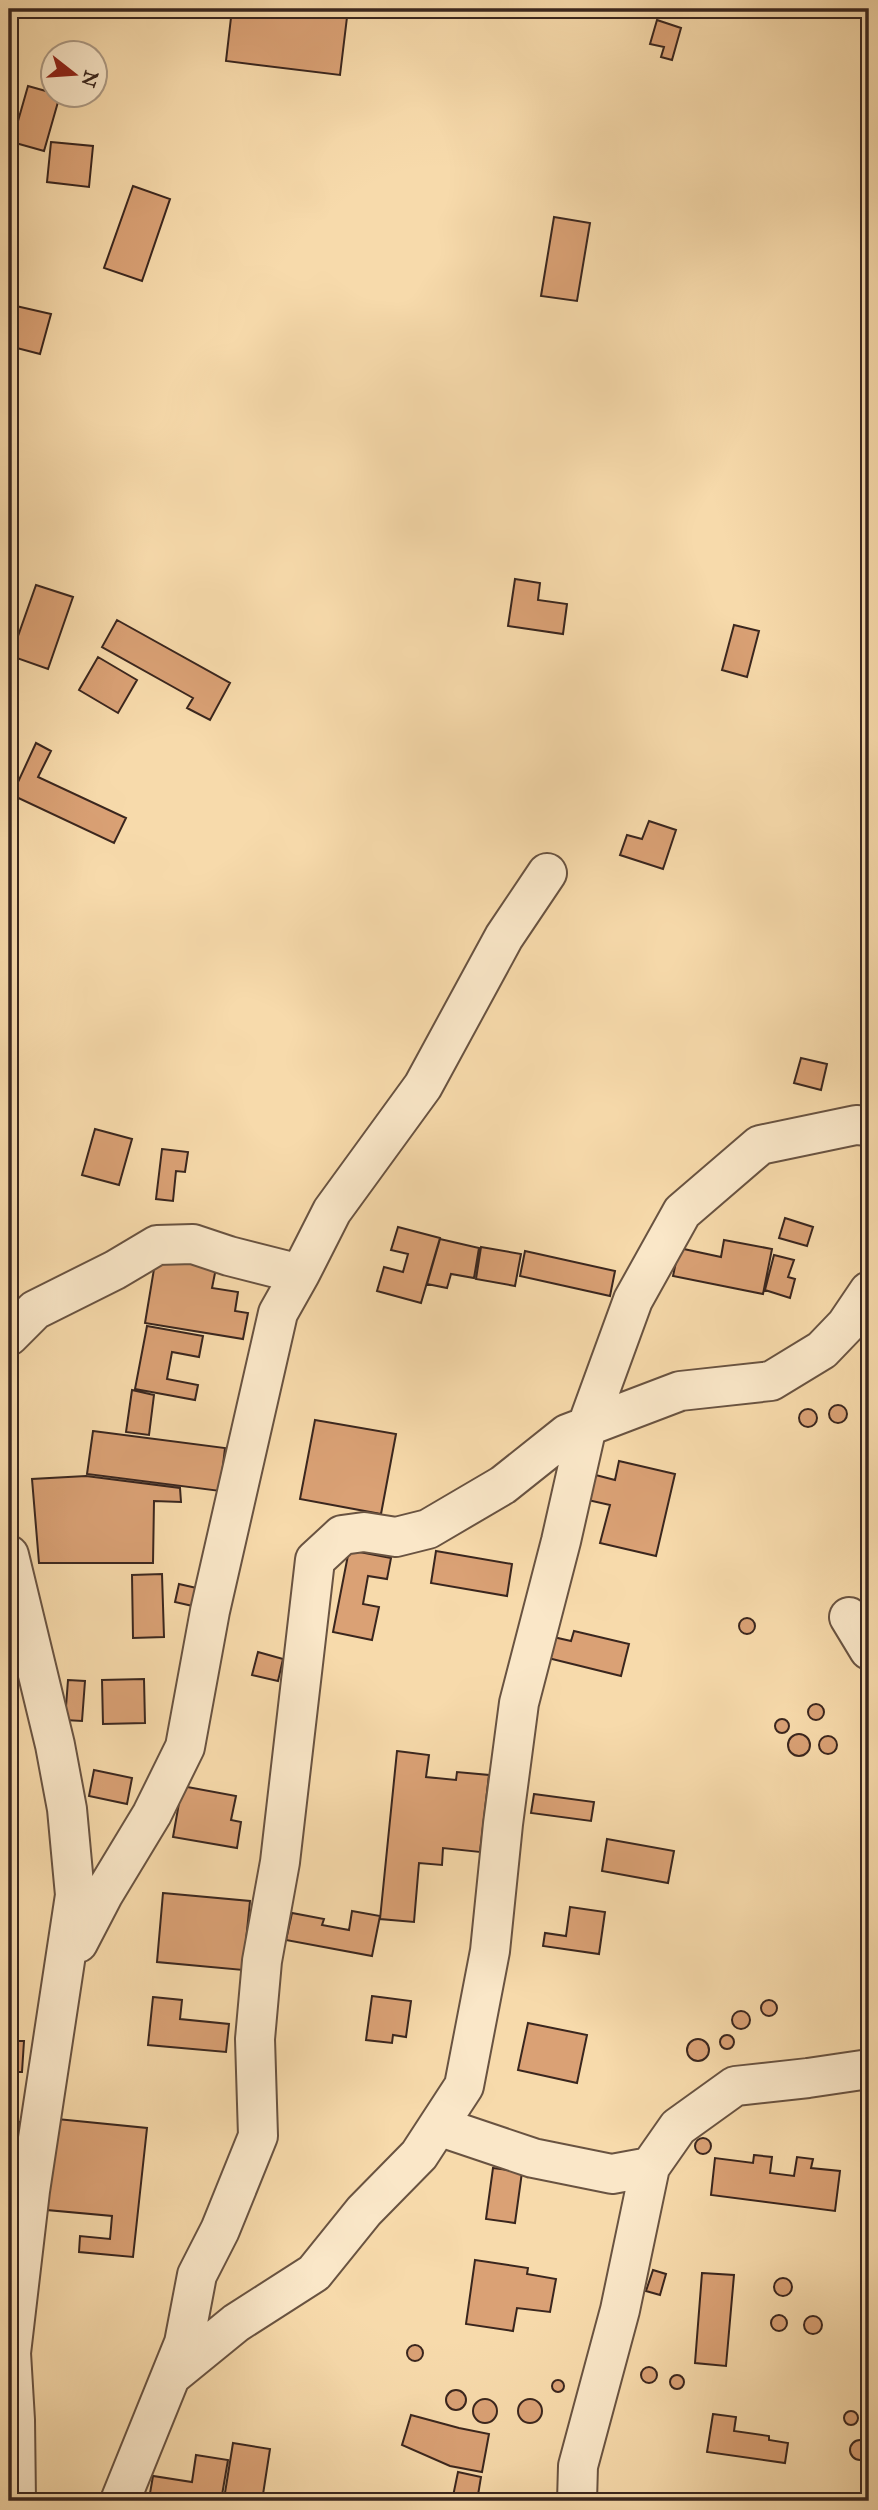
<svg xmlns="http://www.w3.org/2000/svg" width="878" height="2510" font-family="'IM FELL Great Primer',serif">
	<rect width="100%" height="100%" fill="#f7daab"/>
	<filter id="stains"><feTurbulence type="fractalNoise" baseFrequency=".00286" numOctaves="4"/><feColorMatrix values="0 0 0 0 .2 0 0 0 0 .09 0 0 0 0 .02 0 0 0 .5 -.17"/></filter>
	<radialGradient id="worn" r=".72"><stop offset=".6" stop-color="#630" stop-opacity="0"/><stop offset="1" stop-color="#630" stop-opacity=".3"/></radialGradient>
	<!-- building -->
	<path fill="#daa175" stroke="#3a261e" stroke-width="2" d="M232,9H348L340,75L226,61Z
		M657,20L681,28L672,60L661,57L664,47L650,44Z
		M28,86L60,95L44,151L12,142Z
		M51,142L93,146L89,187L47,182Z
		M133,186L170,199L142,281L104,268Z
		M554,217L590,223L577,301L541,296Z
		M16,306L51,314L40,354L9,346V333Z
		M515,579L540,583L538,600L567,604L563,634L508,626Z
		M36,585L73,597L48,669L11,656Z
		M117,620L230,683L210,720L187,708L193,698L102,647Z
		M734,625L759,631L747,677L722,670Z
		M98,657L137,680L118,713L79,690Z
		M36,743L51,751L38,777L126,818L114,843L12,795Z
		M649,821L676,830L663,869L620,855L627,835L642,839Z
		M801,1058L827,1064L821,1090L794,1083Z
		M95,1129L132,1139L119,1185L82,1175Z
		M162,1149L188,1152L185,1172L176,1171L173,1201L156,1199Z
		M785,1218L813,1227L807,1246L779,1238Z
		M398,1227L440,1238L421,1303L377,1291L384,1267L403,1272L408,1254L391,1250Z
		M440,1239L479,1248L474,1278L451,1274L447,1288L427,1284Z
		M724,1240L772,1249L763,1294L673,1276L679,1248L721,1257Z
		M481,1247L521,1254L515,1286L476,1279Z
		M525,1251L615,1271L610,1296L520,1276Z
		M774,1255L794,1260L788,1277L795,1279L790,1298L765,1290Z
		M156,1257L216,1268L212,1288L238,1292L235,1311L248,1313L243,1339L145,1323Z
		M147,1326L203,1336L199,1357L172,1352L167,1379L198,1385L195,1400L135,1389Z
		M132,1390L154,1395L149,1435L126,1432Z
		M829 1414a9 9 0 1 1 18 0a9 9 0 1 1-18 0Z
		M799 1418a9 9 0 1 1 18 0a9 9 0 1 1-18 0Z
		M315,1420L396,1434L381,1514L300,1499Z
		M93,1431L225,1448L220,1491L87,1474Z
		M619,1461L675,1474L656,1556L600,1543L610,1505L579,1498L584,1472L615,1480Z
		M86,1476L180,1488L181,1502L154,1501L153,1563H39L32,1479Z
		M349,1550L391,1558L387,1579L368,1576L363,1604L379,1607L372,1640L333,1632Z
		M436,1551L512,1564L507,1596L431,1583Z
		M162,1574L164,1637L133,1638L132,1575Z
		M179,1584L201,1589L197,1607L175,1602Z
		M739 1626a8 8 0 1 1 16 0a8 8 0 1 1-16 0Z
		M574,1631L629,1644L621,1676L544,1657L549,1636L571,1641Z
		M258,1652L283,1659L278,1681L252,1675Z
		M144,1679L145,1723L103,1724L102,1680Z
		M68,1680L85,1681L82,1721L65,1720Z
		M808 1712a8 8 0 1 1 16 0a8 8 0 1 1-16 0Z
		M775 1726a7 7 0 1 1 14 0a7 7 0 1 1-14 0Z
		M788 1745a11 11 0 1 1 22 0a11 11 0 1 1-22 0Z
		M819 1745a9 9 0 1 1 18 0a9 9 0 1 1-18 0Z
		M397,1751L429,1755L426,1777L456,1780L457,1772L489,1775L480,1852L443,1848L442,1865L419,1863L414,1922L380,1919Z
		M94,1770L132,1778L127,1804L89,1796Z
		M182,1786L236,1796L231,1820L241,1822L237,1848L173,1837Z
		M534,1794L594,1802L591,1821L531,1813Z
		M607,1839L674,1851L668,1883L602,1871Z
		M163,1893L250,1901L243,1970L157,1962Z
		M570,1907L605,1912L599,1954L543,1946L545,1933L566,1936Z
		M352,1911L380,1916L372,1956L286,1940L292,1913L324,1919L322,1925L349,1930Z
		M372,1996L411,2001L406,2037L393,2035L392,2043L366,2040Z
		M153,1997L182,2000L180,2019L229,2024L226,2052L148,2045Z
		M761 2008a8 8 0 1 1 16 0a8 8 0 1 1-16 0Z
		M732 2020a9 9 0 1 1 18 0a9 9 0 1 1-18 0Z
		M528,2023L587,2035L577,2083L518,2070Z
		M720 2042a7 7 0 1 1 14 0a7 7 0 1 1-14 0Z
		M687 2050a11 11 0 1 1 22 0a11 11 0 1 1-22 0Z
		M9,2041H24L22,2072H9Z
		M57,2119L147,2128L133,2257L79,2252L80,2236L110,2239L112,2216L47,2210Z
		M9,2121L20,2122L14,2166H9Z
		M695 2146a8 8 0 1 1 16 0a8 8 0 1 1-16 0Z
		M754,2155L772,2157L770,2173L794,2176L797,2157L813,2159L811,2168L840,2171L835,2211L711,2195L715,2158L753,2163Z
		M493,2168L522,2172L515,2223L486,2219Z
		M475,2260L528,2268L527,2274L556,2279L550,2312L517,2308L513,2331L466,2324Z
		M653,2270L666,2274L660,2295L646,2291Z
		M702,2273L734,2275L726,2366L695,2363Z
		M774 2287a9 9 0 1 1 18 0a9 9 0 1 1-18 0Z
		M771 2323a8 8 0 1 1 16 0a8 8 0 1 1-16 0Z
		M804 2325a9 9 0 1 1 18 0a9 9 0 1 1-18 0Z
		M407 2353a8 8 0 1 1 16 0a8 8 0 1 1-16 0Z
		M641 2375a8 8 0 1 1 16 0a8 8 0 1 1-16 0Z
		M670 2382a7 7 0 1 1 14 0a7 7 0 1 1-14 0Z
		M552 2386a6 6 0 1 1 12 0a6 6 0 1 1-12 0Z
		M446 2400a10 10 0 1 1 20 0a10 10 0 1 1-20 0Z
		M473 2411a12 12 0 1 1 24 0a12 12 0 1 1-24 0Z
		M518 2411a12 12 0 1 1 24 0a12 12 0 1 1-24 0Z
		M844 2418a7 7 0 1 1 14 0a7 7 0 1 1-14 0Z
		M713,2414L736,2417L734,2431L769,2436V2440L788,2443L785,2463L707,2452Z
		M411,2415L459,2428L489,2434L482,2472L450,2466L402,2445Z
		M850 2450a10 10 0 1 1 20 0a10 10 0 1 1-20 0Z
		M233,2443L270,2449L262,2501L224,2499Z
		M196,2455L228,2460L221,2501H167L149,2499L153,2476L192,2482Z
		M458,2472L481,2477L477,2501H452Z
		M363,2495L391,2500V2501H362Z"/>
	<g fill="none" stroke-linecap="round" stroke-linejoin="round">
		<defs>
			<path id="minor" d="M9,1336L35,1310L115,1270L157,1245L193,1244L229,1256L300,1274L332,1211L423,1086L504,937L547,873
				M9,1555L55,1745L67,1809L75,1895L30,2191L11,2353L15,2420L16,2501
				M849,1617L869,1650
				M78,1943L103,1895L152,1814L185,1747L210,1611L278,1313L300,1274
				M438,2126L533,2158L612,2174L650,2167
				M171,2376L236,2323L314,2273L364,2211L419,2155L464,2086L490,1951L503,1824L519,1703L561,1541L587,1426L633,1300L682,1212L760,1145L856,1125L869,1126
				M120,2501L184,2343L197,2275L220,2230L258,2136L255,2039L262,1961L280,1862L315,1560L342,1535L364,1532L396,1537L428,1529L503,1485L567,1434L680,1391L771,1381L822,1350L846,1325L869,1291
				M577,2501L578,2466L620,2310L650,2167L678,2127L735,2086L808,2078L869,2069"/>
		</defs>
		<!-- minor casing -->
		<use href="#minor" stroke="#695341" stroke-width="42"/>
		<!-- minor -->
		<use href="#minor" stroke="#fae7c8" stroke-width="38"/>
	</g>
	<!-- margin -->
	<rect width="878" height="2510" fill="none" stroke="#f7daab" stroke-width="35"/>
	<rect x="10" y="10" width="857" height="2489" fill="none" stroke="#3a261e" stroke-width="3.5"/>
	<rect x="18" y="18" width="843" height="2475" fill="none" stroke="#3a261e" stroke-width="2"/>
	<!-- north arrow -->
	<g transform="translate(74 74) rotate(107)"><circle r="33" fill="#fae7c8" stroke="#ad9a84" stroke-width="2"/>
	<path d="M0-5L12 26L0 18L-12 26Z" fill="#8f2418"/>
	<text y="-10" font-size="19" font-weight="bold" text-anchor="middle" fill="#3a261e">N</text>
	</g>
	<rect width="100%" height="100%" filter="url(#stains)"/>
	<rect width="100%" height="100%" fill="url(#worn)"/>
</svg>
